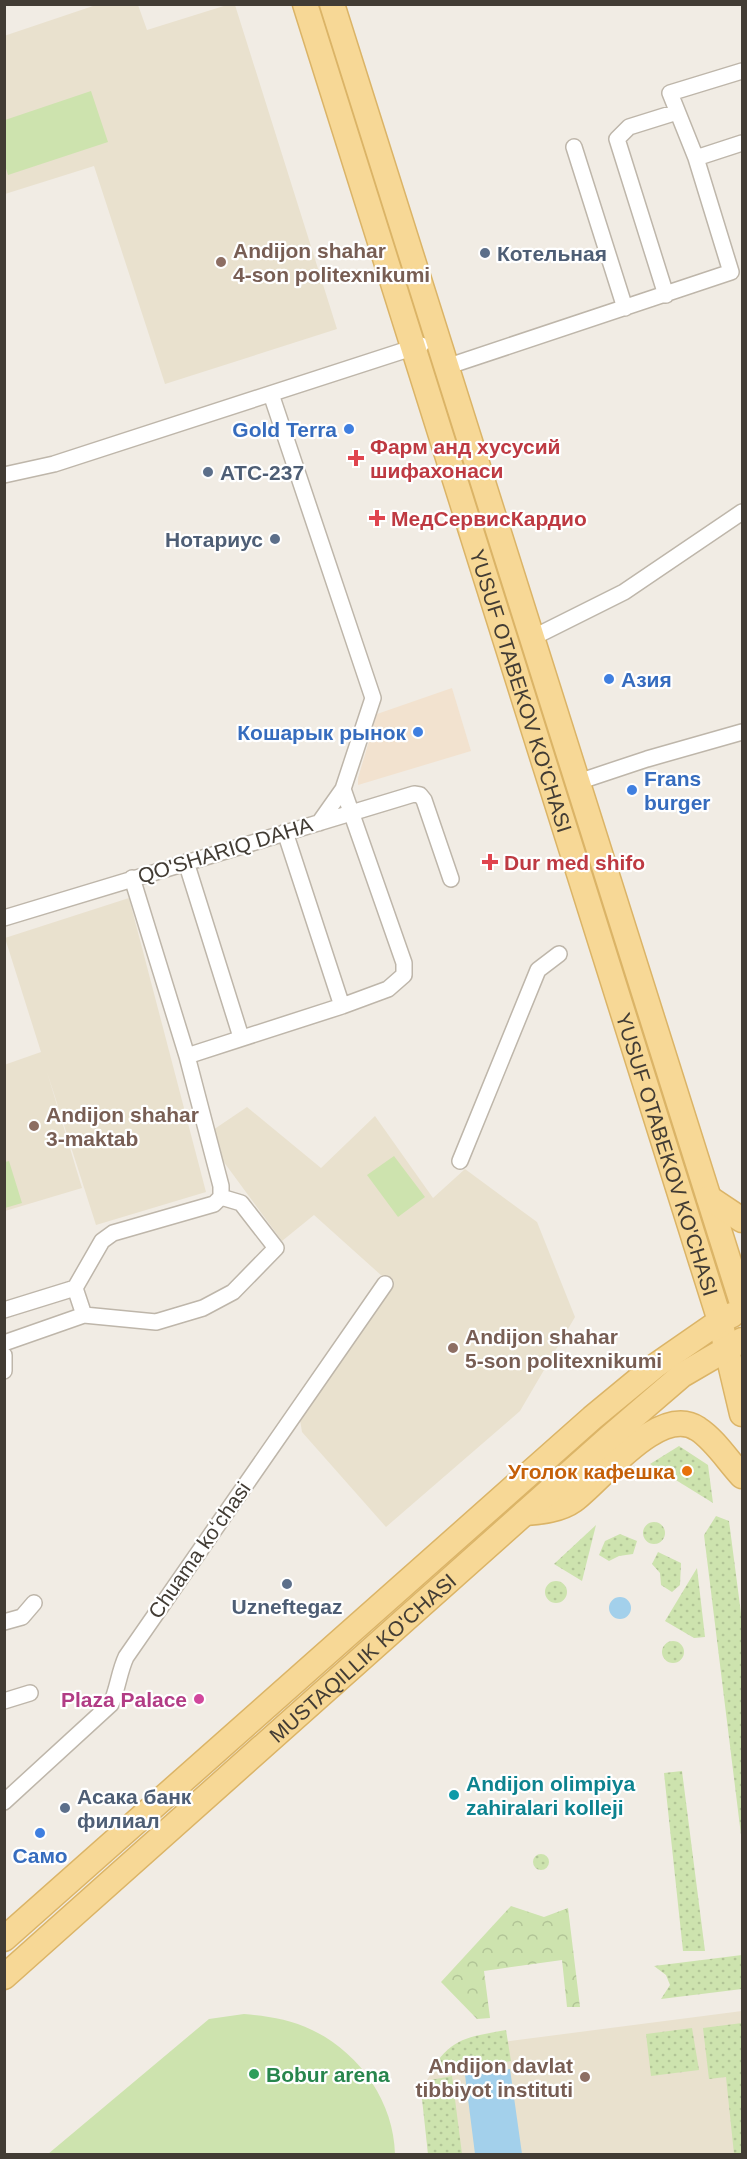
<svg xmlns="http://www.w3.org/2000/svg" width="747" height="2159" font-family="Helvetica,sans-serif">
	<defs>
		<pattern id="grass-dots" width="8" height="8" patternUnits="userSpaceOnUse" patternTransform="scale(1.5)"><rect width="8" height="8" fill="#cde3ae"/><path d="M2 2h.1M6 6h.1" fill="none" stroke="#b1c496" stroke-width="1.8" stroke-linecap="round"/></pattern>
		<pattern id="forest-crowns" width="20" height="18" patternUnits="userSpaceOnUse" patternTransform="scale(1.5)"><rect width="20" height="18" fill="#cde3ae"/><path d="M2 6a3 3 0 1 1 6 0M12 15a3 3 0 1 1 6 0" fill="none" stroke="#b1c496"/></pattern>
	</defs>
	<rect width="100%" height="100%" fill="#f1ece4"/>
	<!-- commercial -->
	<path fill="#f2e2cf" d="M452,688L471,751L358,785V778L377,714Z"/>
	<!-- education -->
	<path fill="#e9e1ce" d="M96,5H138L147,30L227,5H235L337,329L165,384L94,166L5,194L4,36Z
		M129,898L206,1192L96,1225L47,1072L82,1188L5,1211L4,1065L41,1052L5,938Z
		M247,1107L321,1168L375,1116L433,1198L465,1169L537,1222L575,1317L520,1411L386,1527L302,1432L300,1420L392,1285L314,1215L282,1241L215,1150L213,1130Z
		M742,2011V2154H428L422,2087L448,2049Z"/>
	<!-- grass -->
	<path fill="url(#grass-dots)" d="M679,1446L708,1465L713,1503L650,1464Z
		M716,1516L729,1521L742,1621V1843L704,1535Z
		M643 1533a11 11 0 1 1 22 0a11 11 0 1 1-22 0Z
		M596,1525L582,1581L554,1564Z
		M620,1534L637,1541L633,1554L619,1556L609,1561L599,1555L605,1541Z
		M658,1552L681,1563L680,1585L672,1592L661,1585L660,1573L652,1564Z
		M697,1568L705,1637L694,1638L665,1621Z
		M545 1592a11 11 0 1 1 22 0a11 11 0 1 1-22 0Z
		M662 1652a11 11 0 1 1 22 0a11 11 0 1 1-22 0Z
		M682,1771L705,1951H683L664,1773Z
		M533 1862a8 8 0 1 1 16 0a8 8 0 1 1-16 0Z
		M742,1955V1989L661,1999L670,1985L666,1975L654,1966Z
		M742,2023V2154H734L726,2077L709,2079L703,2028Z
		M692,2028L699,2070L651,2076L646,2034Z
		M506,2030L511,2061L431,2072C450,2037 470,2037 506,2030Z
		M452,2076L462,2154H428L421,2090L425,2081Z"/>
	<!-- forest -->
	<path fill="url(#forest-crowns)" d="M511,1906L544,1917L568,1908L580,2007H567L562,1960L484,1971L490,2018L477,2019L441,1982Z"/>
	<!-- green -->
	<path fill="#cde3ae" d="M91,91L108,142L8,175L5,165V120Z
		M394,1156L425,1197L398,1217L367,1175Z
		M9,1161L22,1203L5,1208V1162Z
		M244,2014C267,2016 290,2019 312,2030C359,2052 394,2102 395,2154H48L209,2019Z"/>
	<!-- water -->
	<path fill="#a3d0eb" d="M609 1608a11 11 0 1 1 22 0a11 11 0 1 1-22 0Z
		M510,2069L522,2154H475L465,2075Z"/>
	<g fill="none" stroke-linecap="round" stroke-linejoin="round">
		<defs>
			<path id="street" d="M574,147L625,308
				M696,158L742,143
				M666,295L617,139L629,127L677,112
				M446,367L731,272L696,158L670,93L742,71
				M271,394L373,698L343,789L319,823
				M4,475L54,464L421,345
				M532,638L624,592L742,512
				M578,782L647,759L742,732
				M285,832L342,1006
				M186,862L241,1037
				M4,918L414,794L420,795L424,800L451,879
				M187,1056L342,1006L388,989L404,975V963L343,789
				M460,1161L538,970L559,954
				M4,1310L75,1288L102,1241L113,1233L214,1204L221,1197V1186L187,1056L132,878
				M84,1315L156,1322L203,1308L233,1292L276,1248L241,1203L221,1197
				M4,1343L84,1315L75,1288
				M4,1355V1371
				M4,1622L22,1617L34,1603
				M4,1701L30,1693
				M4,1802L111,1704C118,1688 119,1672 126,1657L385,1284"/>
			<g id="primary">
				<path id="s1" d="M305,4L720,1321L742,1414"/>
				<path d="M332,4L742,1303"/>
				<path d="M709,1198L742,1220"/>
				<path d="M525,1513C541,1512 560,1510 574,1500C602,1479 660,1403 698,1429C715,1440 728,1461 742,1476"/>
				<path d="M4,1939L592,1418L655,1366L720,1321L732,1315"/>
				<path id="s2" d="M4,1977L610,1437L682,1375L742,1340"/>
			</g>
		</defs>
		<!-- street casing -->
		<use href="#street" stroke="#beb6aa" stroke-width="18"/>
		<!-- primary casing -->
		<use href="#primary" stroke="#dbb467" stroke-width="27"/>
		<!-- street -->
		<use href="#street" stroke="#fff" stroke-width="15"/>
		<!-- primary -->
		<use href="#primary" stroke="#f7d896" stroke-width="24"/>
	</g>
	<!-- markers -->
	<g fill="#5c6f8a" stroke="#fff" stroke-width="2">
		<circle cx="485" cy="253" r="6"/>
		<circle cx="208" cy="472" r="6"/>
		<circle cx="275" cy="539" r="6"/>
		<circle cx="287" cy="1584" r="6"/>
		<circle cx="65" cy="1808" r="6"/>
	</g>
	<g fill="#8d6e63" stroke="#fff" stroke-width="2">
		<circle cx="221" cy="262" r="6"/>
		<circle cx="34" cy="1126" r="6"/>
		<circle cx="453" cy="1348" r="6"/>
		<circle cx="585" cy="2077" r="6"/>
	</g>
	<g fill="#3f7fe0" stroke="#fff" stroke-width="2">
		<circle cx="349" cy="429" r="6"/>
		<circle cx="609" cy="679" r="6"/>
		<circle cx="418" cy="732" r="6"/>
		<circle cx="632" cy="790" r="6"/>
		<circle cx="40" cy="1833" r="6"/>
	</g>
	<g fill="#e0444e" stroke="#fff" stroke-width="2">
		<path d="M353 449h6v6h6v6h-6v6h-6v-6h-6v-6h6z"/>
		<path d="M374 509h6v6h6v6h-6v6h-6v-6h-6v-6h6z"/>
		<path d="M487 853h6v6h6v6h-6v6h-6v-6h-6v-6h6z"/>
	</g>
	<circle fill="#e8710a" stroke="#fff" stroke-width="2" cx="687" cy="1471" r="6"/>
	<circle fill="#d1479c" stroke="#fff" stroke-width="2" cx="199" cy="1699" r="6"/>
	<circle fill="#0f9aa8" stroke="#fff" stroke-width="2" cx="454" cy="1795" r="6"/>
	<circle fill="#2e9e5b" stroke="#fff" stroke-width="2" cx="254" cy="2074" r="6"/>
	<g text-anchor="middle" dominant-baseline="central" stroke-width="4.5" stroke-linejoin="round" paint-order="stroke">
		<!-- education labels -->
		<g font-size="21" font-weight="bold" fill="#785e54" stroke="#fff" text-anchor="start">
			<text x="233" y="250">Andijon shahar<tspan x="233" dy="24">4-son politexnikumi</tspan></text>
			<text x="46" y="1114">Andijon shahar<tspan x="46" dy="24">3-maktab</tspan></text>
			<text x="465" y="1336">Andijon shahar<tspan x="465" dy="24">5-son politexnikumi</tspan></text>
			<text x="573" y="2065" text-anchor="end">Andijon davlat<tspan x="573" dy="24">tibbiyot instituti</tspan></text>
		</g>
		<!-- service labels -->
		<g font-size="21" font-weight="bold" fill="#4e5e75" stroke="#fff" text-anchor="start">
			<text x="497" y="253">Котельная</text>
			<text x="220" y="472">АТС-237</text>
			<text x="263" y="539" text-anchor="end">Нотариус</text>
			<text x="287" y="1606" text-anchor="middle">Uzneftegaz</text>
			<text x="77" y="1796">Асака банк<tspan x="77" dy="24">филиал</tspan></text>
		</g>
		<!-- shop labels -->
		<g font-size="21" font-weight="bold" fill="#366cbe" stroke="#fff" text-anchor="end">
			<text x="337" y="429">Gold Terra</text>
			<text x="621" y="679" text-anchor="start">Азия</text>
			<text x="406" y="732">Кошарык рынок</text>
			<text x="644" y="778" text-anchor="start">Frans<tspan x="644" dy="24">burger</tspan></text>
			<text x="40" y="1855" text-anchor="middle">Само</text>
		</g>
		<!-- health labels -->
		<g font-size="21" font-weight="bold" fill="#be3a42" stroke="#fff" text-anchor="start">
			<text x="370" y="446">Фарм анд хусусий<tspan x="370" dy="24">шифахонаси</tspan></text>
			<text x="391" y="518">МедСервисКардио</text>
			<text x="504" y="862">Dur med shifo</text>
		</g>
		<!-- street labels -->
		<g font-size="21" fill="#423c34" stroke="#fff">
			<text stroke="none"><textPath href="#s1" startOffset="720">YUSUF OTABEKOV KO'CHASI</textPath></text>
			<text transform="translate(225 850) rotate(-17)">QO'SHARIQ DAHA</text>
			<text stroke="none"><textPath href="#s1" startOffset="1206">YUSUF OTABEKOV KO'CHASI</textPath></text>
			<text transform="translate(199 1550) rotate(-55)">Chuama koʻchasi</text>
			<text stroke="none"><textPath href="#s2" startOffset="480">MUSTAQILLIK KO'CHASI</textPath></text>
		</g>
		<!-- food labels -->
		<g font-size="21" font-weight="bold" fill="#c56008" stroke="#fff" text-anchor="end">
			<text x="675" y="1471">Уголок кафешка</text>
		</g>
		<!-- hotel labels -->
		<g font-size="21" font-weight="bold" fill="#b23c85" stroke="#fff" text-anchor="end">
			<text x="187" y="1699">Plaza Palace</text>
		</g>
		<!-- culture labels -->
		<g font-size="21" font-weight="bold" fill="#0d838f" stroke="#fff" text-anchor="start">
			<text x="466" y="1783">Andijon olimpiya<tspan x="466" dy="24">zahiralari kolleji</tspan></text>
		</g>
		<!-- leisure labels -->
		<g font-size="21" font-weight="bold" fill="#27864d" stroke="#fff" text-anchor="start">
			<text x="266" y="2074">Bobur arena</text>
		</g>
	</g>
	<!-- border -->
	<rect width="747" height="2159" fill="none" stroke="#423c34" stroke-width="12"/>
</svg>
